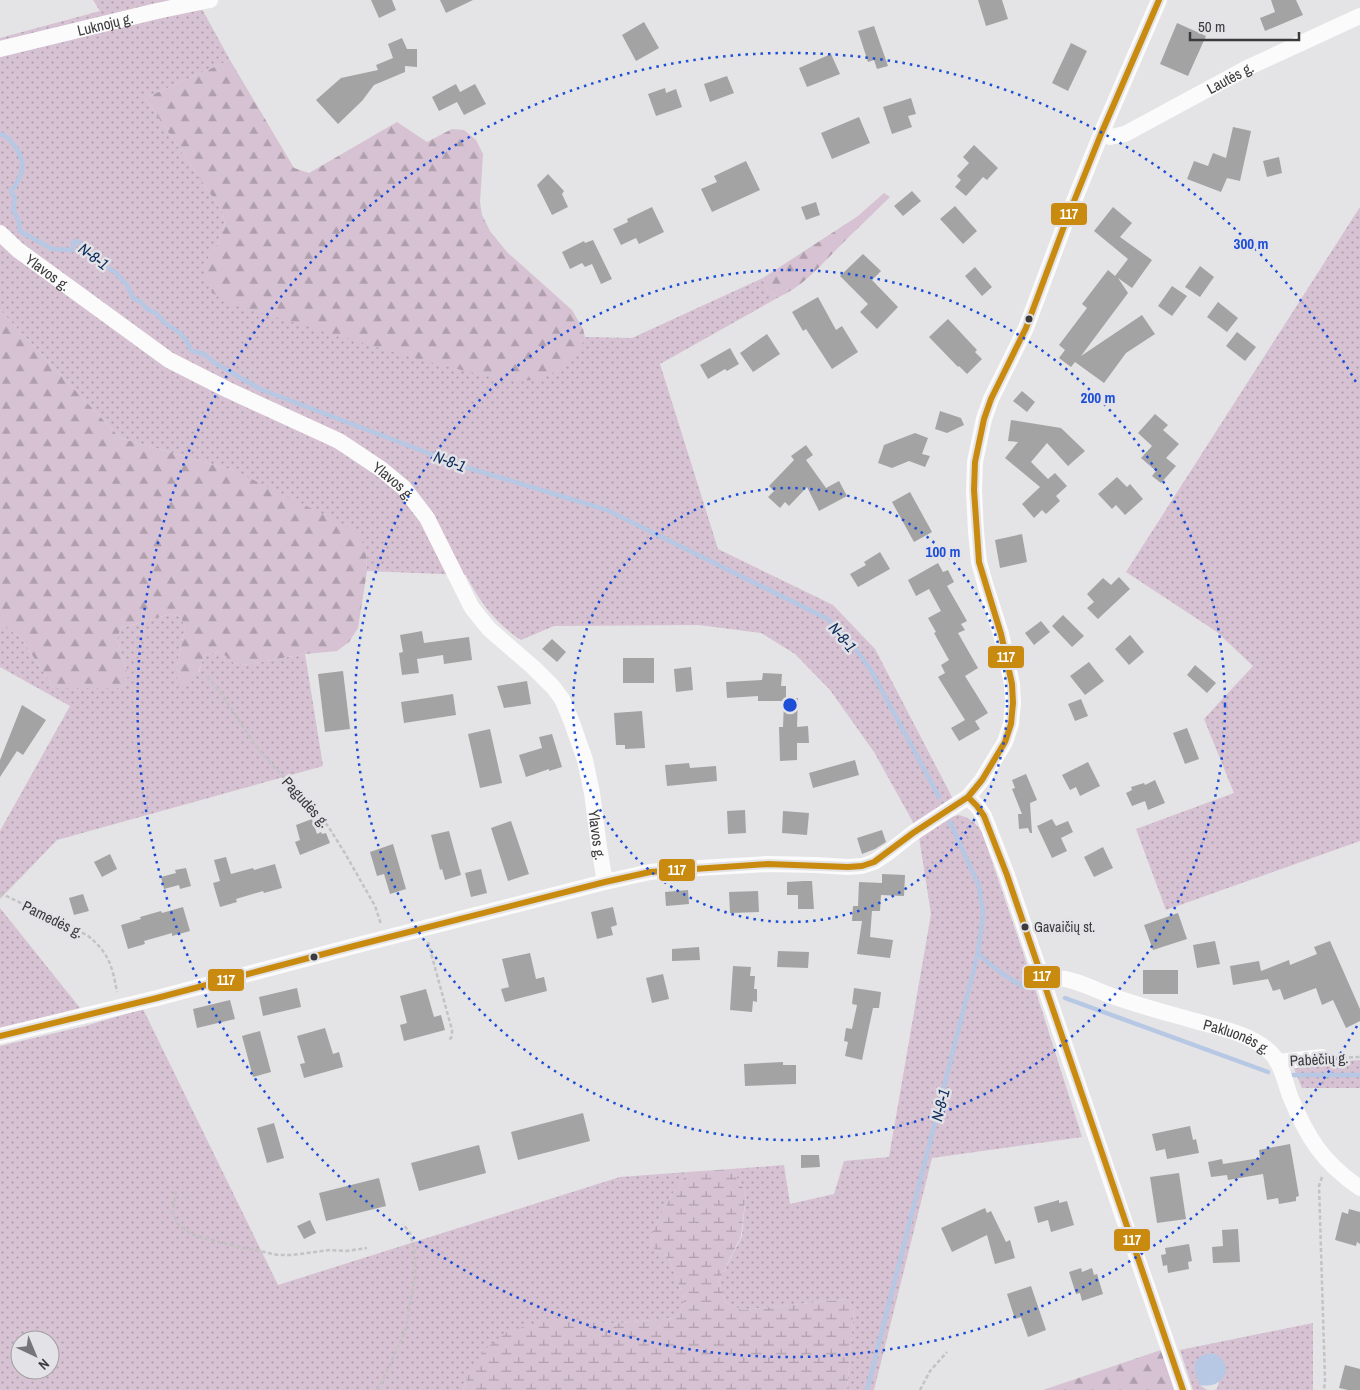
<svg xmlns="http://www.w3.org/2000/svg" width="1360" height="1390" font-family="'Archivo Narrow',sans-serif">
	<defs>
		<pattern id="grass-dots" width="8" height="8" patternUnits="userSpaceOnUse" patternTransform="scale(1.25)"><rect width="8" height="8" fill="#d6c2d2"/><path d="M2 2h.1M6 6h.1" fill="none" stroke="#af9fac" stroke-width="1.8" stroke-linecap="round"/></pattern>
		<pattern id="forest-firs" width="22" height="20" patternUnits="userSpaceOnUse" patternTransform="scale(1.25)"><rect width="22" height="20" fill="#d6c2d2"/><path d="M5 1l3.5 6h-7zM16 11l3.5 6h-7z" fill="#af9fac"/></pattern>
		<pattern id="wetland-marsh" width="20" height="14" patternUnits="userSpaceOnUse" patternTransform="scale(1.25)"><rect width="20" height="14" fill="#d6c2d2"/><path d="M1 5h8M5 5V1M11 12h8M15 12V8" fill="none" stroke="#af9fac"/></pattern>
	</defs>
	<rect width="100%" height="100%" fill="#e4e3e5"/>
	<!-- grass -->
	<path fill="url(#grass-dots)" fill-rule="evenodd" d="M93,0H197L230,60L145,98L222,211L225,224L218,242L206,262L557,371C570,361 579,352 585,337L632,338L763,278C765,289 768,293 779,297L660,364L718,549L833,605L875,649L953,799L914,824L874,752L830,690L795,654L761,633L699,625L554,626L521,640C496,624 479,601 466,575L367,571L366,548L235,471L120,438L0,310V38L100,11Z
		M1360,207V841L1166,910L1136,829L1234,793L1204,719L1253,666L1217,632L1126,572Z
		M171,614L181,617L185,627L176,671L199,672L204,656C231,645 223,664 243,665L305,654L323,766L57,840L0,899V831L70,706L0,667V623L21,638L54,688L128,674L117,639L121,628Z
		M959,815C970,818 975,822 982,832L1031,976L1082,1137L932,1158L874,1390H847L854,1309L847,1299L742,1310L725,1302L719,1281L742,1236L746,1193L732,1169L784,1165L790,1204L834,1194L844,1161L889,1157L931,914L919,837L951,817Z
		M0,908L80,1008L0,1028Z
		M143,1009L278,1285L620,1177L688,1172L673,1193L653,1230L651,1247L668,1256L684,1298L681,1311L673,1318L610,1324L579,1319L469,1372L463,1390H0V1046L85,1026ZM20,1340H50V1370H20Z
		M1360,1060V1088H1302L1292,1064Z
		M1313,1323V1390H1214L1217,1389L1224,1363L1216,1355L1200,1385L1207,1390H1193L1180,1350Z"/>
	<!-- forest -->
	<path fill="url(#forest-firs)" d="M230,60L294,168L309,173L397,122L427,142L452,129L464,130L476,140L483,154L480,202L482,215L490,231L507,252L572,310L583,329L585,337L580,348L570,362L557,371L536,380L507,381L421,360L228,303L213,293L204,281L206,262L218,242L225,224L222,211L145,98Z
		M884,193L890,197C872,215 853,232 835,251C818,268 802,287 779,297C768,293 765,289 763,278L858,216Z
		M0,310L120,438L235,471L355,530L366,548L367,571L358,628L349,642L337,651L305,654L243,665C223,664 230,645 204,656C200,668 197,682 183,686L178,682L176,671L185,627L181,617L171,614L121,628L117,639L128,674L127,682L123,688H54L21,638L0,623Z
		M1161,1350L1174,1390H1043Z"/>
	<!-- wetland -->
	<path fill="url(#wetland-marsh)" d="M732,1169L746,1193L741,1236L719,1281L725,1302L742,1310L847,1299L854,1309L847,1390H463L469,1372L484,1350L507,1332L543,1321L579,1319L610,1324L673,1318L681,1311L684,1298L668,1256L651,1247L653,1230L673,1193L688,1172Z"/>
	<!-- water -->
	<path fill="#b6c8e4" d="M1212,1353C1235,1360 1228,1390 1200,1385C1193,1369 1190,1356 1212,1353Z"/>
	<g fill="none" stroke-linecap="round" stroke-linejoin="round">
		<!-- stream -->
		<path stroke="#b6c8e4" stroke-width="4.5" d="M0,134C7,136 9,139 13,144C27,160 24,176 11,191L15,199L13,209L19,222L20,231L52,249L72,250L74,241L80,243L84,249L104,266L115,272L127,285L133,298L141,302L148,310L156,313L165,323L180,333L186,340L192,351L204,354L215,363L260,389L462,466L607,510L828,619L851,643L871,670L939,797
			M978,953C992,968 1007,977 1024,987
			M1065,998L1268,1072
			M1293,1075H1360
			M867,1390L978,953L983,914L979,886L950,822"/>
	</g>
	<!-- building -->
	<path fill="#a4a3a4" d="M371,0H392L396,10L379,18Z
		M440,0H473L446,13Z
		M978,0H1002L1008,19L986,26Z
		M1271,0H1296L1303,15L1265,31L1260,18L1275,12Z
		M644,22L659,48L636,61L622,35Z
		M1177,23L1206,36L1188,76L1160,64Z
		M874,26L888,66L877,69L874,60L868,62L858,31Z
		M402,38L407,49H417V67L405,66V72L374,85L362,101L338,124L316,100L341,78L378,70L376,65L393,58L388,44Z
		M1071,43L1087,51L1068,91L1052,83Z
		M831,54L840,74L807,87L799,68Z
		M727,76L734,93L710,102L704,84Z
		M456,84L460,92L475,84L486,104L464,115L457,102L439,111L432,97Z
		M665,88L666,93L676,89L682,107L656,116L648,94Z
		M911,98L916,114L908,116L912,127L892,134L883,107Z
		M859,117L870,143L832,159L821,133Z
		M1233,127L1251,131L1240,181L1227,178L1221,192L1187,179L1194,161L1208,166L1213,153L1226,158Z
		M974,145L998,168L987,180L983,177L966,196L955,187L961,180L957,176L969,163L963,157Z
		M1279,157L1282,173L1267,177L1263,161Z
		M746,161L760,190L712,212L701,189L717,182L714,176Z
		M548,174L564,191L562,194L568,207L552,215L537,185Z
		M912,191L921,201L903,216L894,206Z
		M816,202L820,215L806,220L801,207Z
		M955,206L977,231L963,244L940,219Z
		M652,207L664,232L639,244L636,238L621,245L613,229L628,222L627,219Z
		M1113,207L1132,223L1120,237L1152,260L1132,288L1118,278L1128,293L1081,356L1142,315L1155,334L1126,353L1104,383L1075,362L1071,367L1059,358L1065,350L1059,345L1087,308L1082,304L1108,270L1115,276L1128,259L1094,231Z
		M593,240L612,279L601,284L592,264L585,267L582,263L570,269L562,252L584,241L585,243Z
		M863,254L881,271L872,280L898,307L877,329L860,312L868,304L840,276Z
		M1200,266L1214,277L1200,297L1185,287Z
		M975,267L992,287L982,296L965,276Z
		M1172,286L1187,296L1172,316L1158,306Z
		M818,297L836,330L842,326L858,352L832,369L806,329L803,331L792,312Z
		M1218,302L1238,318L1227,332L1207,317Z
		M948,319L977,350L975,352L982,359L967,374L959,366L958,367L929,337Z
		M1237,332L1256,347L1245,361L1226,346Z
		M767,334L780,354L753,372L740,353Z
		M730,348L739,364L727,371L725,369L708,379L700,365Z
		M1022,391L1035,402L1027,412L1013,401Z
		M940,411L961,418L964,425L947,433L935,429Z
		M1155,414L1168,425L1163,430L1179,444L1166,458L1176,466L1161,483L1152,476L1156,471L1141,458L1152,446L1138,433Z
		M1011,420L1061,428L1085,451L1068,466L1047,443L1031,462L1048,479L1055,473L1067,486L1056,496L1060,501L1046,514L1042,510L1034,518L1022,504L1040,487L1005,458L1018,442L1008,441Z
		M915,433L928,438L922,454L930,456L925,467L909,461L892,468L878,463L884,445Z
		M806,445L813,455L806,460L826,488L839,481L847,496L819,511L807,487L789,506L785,502L780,508L768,497L774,491L769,486L794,460L791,456Z
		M1117,477L1127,487L1130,484L1143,499L1125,515L1116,505L1112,509L1098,494Z
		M910,492L932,532L914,542L892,502Z
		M1022,534L1027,562L1000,568L995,540Z
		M880,552L890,569L858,587L850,574L866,565L864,562Z
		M938,563L943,572L948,570L954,582L947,586L967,621L961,624L965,630L958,633L978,668L965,676L988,713L975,721L980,729L959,741L951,728L965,720L938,677L945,673L941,665L949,660L934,633L936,632L928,618L941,611L929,589L916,596L908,580Z
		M1119,577L1130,589L1098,619L1087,608L1094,602L1087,594L1103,578L1111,585Z
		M1063,615L1084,636L1072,647L1052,626Z
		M1041,621L1050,632L1034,645L1025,633Z
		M422,631L424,643L469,637L472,660L444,664L443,655L417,659L419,673L402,675L399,653L403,652L400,635Z
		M1130,635L1144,652L1129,665L1115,649Z
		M552,639L566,652L557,662L542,649Z
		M623,658H654V683H623Z
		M1089,662L1104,681L1085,695L1070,676Z
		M1195,665L1216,683L1207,693L1187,675Z
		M691,667L693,690L676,692L674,669Z
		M343,671L350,729L325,732L318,674Z
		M763,673L782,674L781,686H786V698H798L797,727L808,726L809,743H797V760L780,761L779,727H783L784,701H758V696L727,698L726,682L762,680Z
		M527,681L531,704L504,708L497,686Z
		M453,694L456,715L404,723L401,702Z
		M1081,699L1088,716L1075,721L1068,704Z
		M22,705L46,720L23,755L17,751L0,777V760Z
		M642,711L645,748L625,749V745H616L614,713Z
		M1187,728L1199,759L1185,764L1173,733Z
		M490,729L502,783L480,788L468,734Z
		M552,734L562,767L549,771V769L526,777L519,755L542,748L539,737Z
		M855,760L859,775L813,788L809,773Z
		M1088,762L1100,786L1080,796L1076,787L1070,790L1062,775Z
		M689,763L690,768L716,766L717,781L667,786L665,765Z
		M1026,774L1037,800L1030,803L1032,833H1030L1028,828L1019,829L1018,814H1022L1012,789L1015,788L1012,780Z
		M1155,780L1165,803L1148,810L1145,801L1132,806L1126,793L1132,790L1131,787L1144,783L1145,785Z
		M745,810L746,833L728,834L727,811Z
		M783,811L809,813L807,835L782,833Z
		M312,819L317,834L321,832L322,834L326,833L330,843L300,855L295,842L300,840L296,825Z
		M1052,819L1056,826L1068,821L1073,832L1061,838L1067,851L1052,858L1037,826Z
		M511,821L529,874L508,881L491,828Z
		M882,830L886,842L875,849L862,854L857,838Z
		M449,831L461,875L445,880L442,869L440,870L431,835Z
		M393,844L406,889L390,894L384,874L377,876L370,852Z
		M1103,847L1113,868L1094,877L1084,857Z
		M110,854L117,869L102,877L94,862Z
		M226,857L231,874L253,868L254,870L275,864L282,888L264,893L263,891L236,899L237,902L220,907L213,883L220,881L214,860Z
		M186,868L191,886L180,889L179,885L164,889L161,877L176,873L175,870Z
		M481,869L487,893L471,897L465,873Z
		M882,874L905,875L904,896L881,895L880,911H872L870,937L893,940L890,958L857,954L862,921H852L853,906H858L859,882L882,883Z
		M804,881H812L814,909H798V895H787V882Z
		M688,890L689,904L666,906L665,892Z
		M758,891L759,912L730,913L729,892Z
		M83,894L89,911L74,915L69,898Z
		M183,907L190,931L172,936V933L144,941L145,944L128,949L121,925L141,919L140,917L161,911L162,913Z
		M613,907L617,925L611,927L613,935L597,939L591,912Z
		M1178,913L1187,939L1153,950L1144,925Z
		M1215,941L1220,964L1197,968L1193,945Z
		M1330,941L1360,1009V1021L1346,1028L1333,1000L1322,1005L1316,988L1284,1000L1280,989L1273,991L1268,979L1233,985L1230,966L1259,961L1261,971L1289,960L1290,965L1317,954L1314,947Z
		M699,947L700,960L672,961V949Z
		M778,951L809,952L808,968L777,967Z
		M530,953L536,979L544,977L547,991L505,1002L501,989L509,987L502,959Z
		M733,966L751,967L750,976H755L754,989H757V1002L753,1001L752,1012L730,1010Z
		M1143,970H1178V994H1143Z
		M663,974L669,999L652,1003L646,978Z
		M297,988L301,1007L263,1016L259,997Z
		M854,988L881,992L879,1008H873L862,1060L845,1056L848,1042L844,1041L846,1028L852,1029L857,1005L852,1004Z
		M426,989L434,1017L441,1015L445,1030L404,1041L400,1025L407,1023L400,996Z
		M230,1000L235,1019L197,1028L193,1009Z
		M325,1028L333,1054L339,1052L343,1067L304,1078L300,1064L305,1063L297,1036Z
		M260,1031L271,1072L253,1077L242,1036Z
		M783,1062V1065H796V1084L745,1086L744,1064Z
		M583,1113L590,1141L518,1160L511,1132Z
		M274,1123L284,1158L267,1163L257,1128Z
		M1190,1126L1193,1140L1196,1139L1199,1153L1167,1159L1165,1149L1156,1151L1152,1134Z
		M1290,1144L1299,1196L1296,1197V1201L1279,1204L1278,1198L1267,1200L1263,1174L1228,1180L1227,1175L1211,1177L1208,1162L1222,1159L1223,1164L1260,1158L1259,1150Z
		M479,1145L486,1173L419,1191L411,1163Z
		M801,1155H819L820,1167L801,1168Z
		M1179,1173L1186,1219L1157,1223L1150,1177Z
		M379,1178L386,1206L326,1221L319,1193Z
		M1059,1200V1203L1067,1201L1074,1225L1051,1232L1048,1220L1038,1223L1034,1207Z
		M985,1208L987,1213L991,1211L1006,1242L1010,1240L1015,1258L995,1264L987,1235L952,1252L941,1228Z
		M1349,1209L1360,1212V1244L1357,1242L1356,1246L1335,1240L1342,1212L1348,1214Z
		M310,1220L316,1233L304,1239L297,1226Z
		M1238,1229L1240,1262L1213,1263L1212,1247L1223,1246L1222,1230Z
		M1189,1244L1192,1261L1188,1262L1189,1269L1168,1273L1167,1265L1163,1266L1161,1255L1166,1254L1165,1248Z
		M1081,1268L1082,1272L1092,1268L1094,1275L1097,1274L1103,1294L1082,1301L1080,1293L1076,1294L1069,1272Z
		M1031,1286L1046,1330L1028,1337L1021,1317L1015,1319L1007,1294Z
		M1345,1365L1360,1369V1390H1348L1339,1388Z"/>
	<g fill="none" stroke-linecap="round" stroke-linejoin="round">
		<!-- path -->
		<path stroke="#c3c3c4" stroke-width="2.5" stroke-dasharray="4 2.5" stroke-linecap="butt" d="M207,677L221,693L257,748L328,826L346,855L375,906L381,924
			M0,893L87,935C109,953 112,965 117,992
			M428,942L452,1030V1036L449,1041
			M1336,1058L1360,1057
			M1322,1177L1319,1186L1325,1380L1324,1390
			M176,1191L173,1212L177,1223L191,1234L222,1243L278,1255H292L330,1250L346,1251L367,1248
			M378,1390L405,1332L415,1276V1253L410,1233L403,1224
			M920,1390L930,1371L947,1352"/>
		<!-- minor -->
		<g stroke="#fbfbfb" stroke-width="16">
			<path id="s1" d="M0,49L157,11L210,0"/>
			<path id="s2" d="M1101,134L1110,137L1125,134L1247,68L1360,16"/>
			<path id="s3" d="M0,233L18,250L169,360L228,390L339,441L381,469L404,488L427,518L472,608L489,629L534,668L553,687L562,699L571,720L585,760L592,793L599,847L605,882"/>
			<path d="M968,797L977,806L984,816L1007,875L1123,1217L1183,1390"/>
			<path id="s4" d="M1042,982C1050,980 1057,978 1065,979C1082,982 1099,992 1115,997C1143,1007 1171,1014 1199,1022C1224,1029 1254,1035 1272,1054C1282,1065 1285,1082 1290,1096C1307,1137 1322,1162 1360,1188"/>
			<path d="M0,1036L157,998L354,946L605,882L650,872L682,869L768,864L816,865L848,867L862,866L874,862L889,852L913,833L968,797L982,780L1005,742L1011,724L1013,703L1012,684L1001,634L986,587L979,562L976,532L974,490L975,462L984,419L991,399L1026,328L1066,221L1101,134L1159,0"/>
			<path d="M1278,1062L1322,1057"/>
		</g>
		<defs>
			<path id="bus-1" d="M968,797L977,806L984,816L1007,875L1183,1390
				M0,1036L157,998L354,946L605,882L650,872L768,864L848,867L862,866L874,862L913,833L968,797L982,780L1005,742L1011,724L1013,703L1012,684L1001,634L979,562L974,490L975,462L984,419L991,399L1026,328L1066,221L1101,134L1159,0"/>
		</defs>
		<!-- bus-1 casing -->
		<use href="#bus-1" stroke="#e3e2e6" stroke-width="10"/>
		<!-- bus-1 -->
		<use href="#bus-1" stroke="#c88b0f" stroke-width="6"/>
	</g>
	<!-- distance rings -->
	<g fill="none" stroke="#1d4ed8" stroke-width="2.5" stroke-dasharray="2.5 5">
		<circle cx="790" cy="705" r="217"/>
		<circle cx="790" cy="705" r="435"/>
		<path d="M1357 1026A652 652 0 1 1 1357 384"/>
	</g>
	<!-- markers -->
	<g fill="#3b3b3d" stroke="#e3e2e6" stroke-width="2">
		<circle cx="1029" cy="319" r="4.5"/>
		<circle cx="1025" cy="927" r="4.5"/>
		<circle cx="314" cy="957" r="4.5"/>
	</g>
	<g text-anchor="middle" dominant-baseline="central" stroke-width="5" stroke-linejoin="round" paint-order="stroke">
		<!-- bus labels -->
		<g font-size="14" fill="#3b3b3d" stroke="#e3e2e6" text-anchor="start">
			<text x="1034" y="927">Gavaičių st.</text>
		</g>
		<!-- street labels -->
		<g font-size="15" fill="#3b3b3d" stroke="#e3e2e6">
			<text stroke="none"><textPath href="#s1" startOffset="108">Luknojų g.</textPath></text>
			<text stroke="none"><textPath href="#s2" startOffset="144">Lautės g.</textPath></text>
			<text stroke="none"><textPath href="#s3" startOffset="62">Ylavos g.</textPath></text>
			<text stroke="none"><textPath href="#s3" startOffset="468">Ylavos g.</textPath></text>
			<text transform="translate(306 802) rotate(48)">Pagudės g.</text>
			<text stroke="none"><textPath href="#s3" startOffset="888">Ylavos g.</textPath></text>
			<text transform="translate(53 919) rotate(26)">Pamedės g.</text>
			<text stroke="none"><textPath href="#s4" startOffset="205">Pakluonės g.</textPath></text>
			<text transform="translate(1319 1059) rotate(-3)">Pabėčių g.</text>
		</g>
		<!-- water labels -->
		<g font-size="16" font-style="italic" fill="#0c2c5b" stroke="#e3e2e6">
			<text transform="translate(94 256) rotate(37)">N-8-1</text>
			<text transform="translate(450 461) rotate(20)">N-8-1</text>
			<text transform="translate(843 637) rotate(50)">N-8-1</text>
			<text transform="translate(940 1105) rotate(-76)">N-8-1</text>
		</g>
	</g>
	<circle cx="790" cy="705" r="8" fill="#1d4ed8" stroke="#e3e2e6" stroke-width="2.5"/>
	<g font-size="15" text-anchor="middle" font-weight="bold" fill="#1d4ed8" stroke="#e3e2e6" stroke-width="5" stroke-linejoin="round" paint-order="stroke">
		<text x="1251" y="249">300 m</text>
		<text x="1098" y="403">200 m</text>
		<text x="943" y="557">100 m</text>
	</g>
	<g stroke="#e3e2e6" stroke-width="2">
		<rect x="1050" y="202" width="38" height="24" rx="5" fill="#c88b0f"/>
		<rect x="987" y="645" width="38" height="24" rx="5" fill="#c88b0f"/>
		<rect x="658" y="858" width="38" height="24" rx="5" fill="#c88b0f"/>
		<rect x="1023" y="965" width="38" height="24" rx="5" fill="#c88b0f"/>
		<rect x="207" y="968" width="38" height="24" rx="5" fill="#c88b0f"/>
		<rect x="1113" y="1228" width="38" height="24" rx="5" fill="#c88b0f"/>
	</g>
	<g font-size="14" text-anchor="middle" font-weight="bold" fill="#fff">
		<text x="1069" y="219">117</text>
		<text x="1006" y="662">117</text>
		<text x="677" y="875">117</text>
		<text x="1042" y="981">117</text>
		<text x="226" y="985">117</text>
		<text x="1132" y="1245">117</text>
	</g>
	<!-- north arrow -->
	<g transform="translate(35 1355) rotate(136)"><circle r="24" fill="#e3e2e6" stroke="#a09fa2"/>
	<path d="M0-4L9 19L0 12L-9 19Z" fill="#767678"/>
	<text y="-8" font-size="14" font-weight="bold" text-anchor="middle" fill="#3b3b3d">N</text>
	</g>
	<!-- scale -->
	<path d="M1190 32v8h109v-8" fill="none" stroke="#3b3b3d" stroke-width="2.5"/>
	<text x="1198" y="32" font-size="15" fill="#3b3b3d" stroke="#e3e2e6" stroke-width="4" paint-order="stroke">50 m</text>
</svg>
